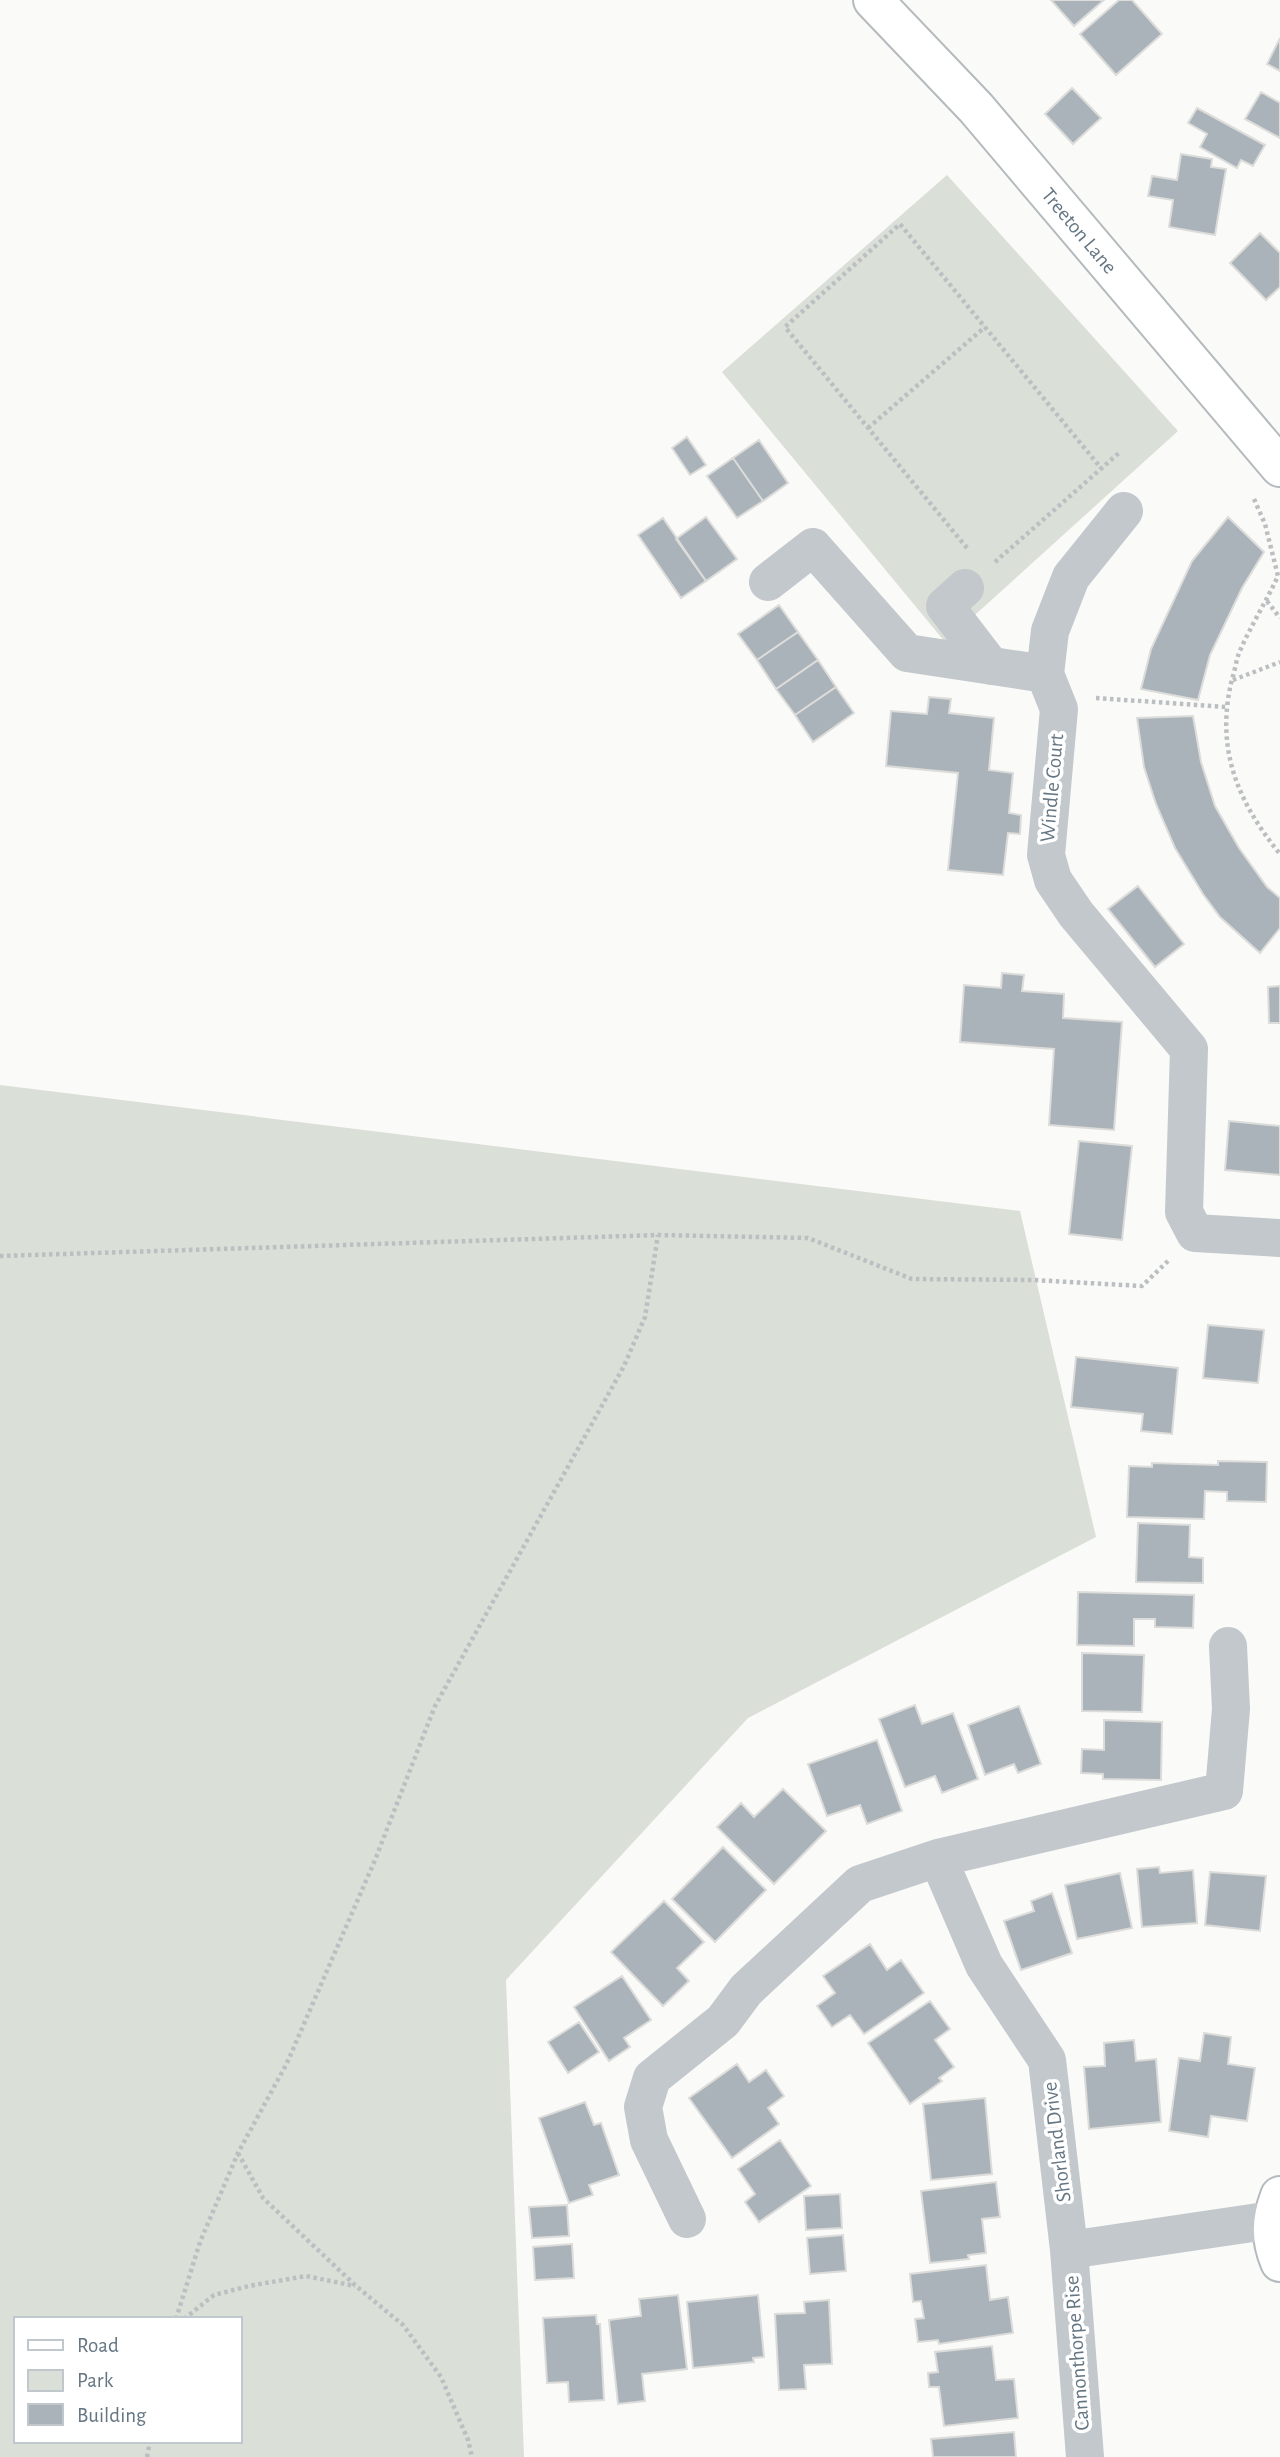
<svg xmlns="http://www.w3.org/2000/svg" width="1280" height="2457" font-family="'Alegreya Sans',sans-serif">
	<rect width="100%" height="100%" fill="#fafaf8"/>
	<!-- green -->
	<path fill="#dadfd7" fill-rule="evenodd" d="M947,175L1178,431L945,642L722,372Z
		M0,1085L1020,1211L1096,1537L748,1718L506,1980L524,2457H0ZM16,2319H240V2441H16Z"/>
	<!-- building -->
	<path fill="#aab3b9" stroke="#dcdcda" stroke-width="2" d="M1051,0H1104L1074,26Z
		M1119,0H1132L1162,34L1116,75L1080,34Z
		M1280,38V71L1267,64Z
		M1072,88L1101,118L1073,144L1045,114Z
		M1261,92L1280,103V138L1245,119Z
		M1197,108L1265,145L1253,166L1241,160L1237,168L1200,147L1207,134L1188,123Z
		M1181,154L1212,159L1211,167L1226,169L1215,235L1169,227L1173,200L1148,196L1152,176L1177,180Z
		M1260,233L1280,253V287L1266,300L1230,263Z
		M687,437L706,465L690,475L672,448Z
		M759,440L788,483L763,501L733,458Z
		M733,458L763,501L737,518L707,476Z
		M706,517L737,559L706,581L676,539Z
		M1228,517L1264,552L1242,588L1210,655L1198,700L1141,689L1151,649L1192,561Z
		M663,518L706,581L681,598L638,535Z
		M779,605L798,632L757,660L738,634Z
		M798,632L818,660L776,689L757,660Z
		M818,660L836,687L795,715L776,689Z
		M836,687L854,713L813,742L795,715Z
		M929,697L951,699L949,713L994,718L989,770L1013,773L1009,813L1021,815L1020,834L1008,833L1003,875L948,870L958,773L886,766L891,711L927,714Z
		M1193,716L1201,762L1215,806L1239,848L1267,887L1280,898V928L1260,953L1220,917L1203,894L1175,848L1156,804L1144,767L1137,718Z
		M1138,886L1184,944L1155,967L1108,909Z
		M1002,973L1024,975L1022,991L1064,994L1063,1018L1122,1022L1114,1130L1049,1125L1054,1049L960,1042L964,985L1001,988Z
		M1280,986V1023H1269L1268,987Z
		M1229,1121L1280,1126V1175L1225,1170Z
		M1079,1141L1132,1146L1122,1240L1069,1234Z
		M1208,1325L1264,1330L1258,1383L1203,1378Z
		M1076,1357L1178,1368L1172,1434L1141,1431L1143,1414L1071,1407Z
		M1218,1461L1267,1462L1266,1502L1227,1501V1492L1205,1491L1204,1519L1127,1517L1129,1466L1152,1467V1463L1218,1465Z
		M1138,1523L1190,1525L1189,1557L1203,1558V1583L1136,1582Z
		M1078,1592L1194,1595L1193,1628L1155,1627V1619H1134V1646L1077,1645Z
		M1082,1653L1144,1655L1142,1712L1082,1711Z
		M915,1705L922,1724L953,1713L978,1779L942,1793L935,1776L905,1787L879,1719Z
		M1019,1706L1041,1764L1018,1773L1014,1764L985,1775L968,1725Z
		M1104,1720L1162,1722L1161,1780L1103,1779V1774L1081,1773L1082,1749L1104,1750Z
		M877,1740L902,1811L867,1824L860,1805L827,1816L808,1764Z
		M783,1789L826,1831L774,1884L717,1827L741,1803L754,1817Z
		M723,1847L766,1890L715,1942L672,1899Z
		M1159,1867L1160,1873L1193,1870L1197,1923L1142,1927L1137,1869Z
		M1210,1872L1266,1876L1260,1931L1205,1925Z
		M1120,1873L1132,1928L1077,1939L1065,1885Z
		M1052,1893L1072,1953L1021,1970L1004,1921L1034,1911L1031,1901Z
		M664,1901L704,1942L677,1968L689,1981L663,2006L611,1952Z
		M870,1944L887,1970L901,1960L924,1993L864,2034L850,2015L832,2027L817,2006L835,1993L823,1976Z
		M622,1976L651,2020L624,2038L630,2047L609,2061L574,2007Z
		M930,2001L950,2029L935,2040L954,2067L939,2078L942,2081L910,2104L868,2043Z
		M579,2022L599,2052L568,2073L548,2042Z
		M1204,2033L1231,2037L1228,2064L1255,2068L1247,2121L1211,2116L1208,2137L1169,2131L1179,2058L1200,2061Z
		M1134,2040L1136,2061L1156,2059L1161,2122L1089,2129L1084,2067L1105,2066L1104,2043Z
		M737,2064L749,2082L766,2070L784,2096L768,2108L779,2124L732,2158L689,2098Z
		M985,2098L992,2174L931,2180L923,2104Z
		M585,2102L594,2125L601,2123L619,2175L589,2185L593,2195L569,2203L539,2118Z
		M780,2140L811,2186L759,2222L745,2202L755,2194L738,2169Z
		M996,2182L1000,2217L982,2219L986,2253L968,2255L969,2259L930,2263L921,2191Z
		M840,2194L842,2228L806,2230L804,2196Z
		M567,2205L569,2236L532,2238L529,2207Z
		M843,2235L846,2271L810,2274L807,2238Z
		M572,2244L574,2278L535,2280L533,2247Z
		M986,2265L990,2300L1008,2297L1013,2333L939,2344L938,2340L918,2342L915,2319L924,2318L921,2301L913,2302L910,2274Z
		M678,2295L687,2369L642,2374L645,2401L618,2404L609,2320L641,2316L639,2299Z
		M758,2295L764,2357L753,2358L754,2362L693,2368L687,2302Z
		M829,2300L832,2364L804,2365L806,2389L779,2390L775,2314L805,2313L804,2302Z
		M596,2315L597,2324H600L604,2400L569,2402L568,2382L547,2383L543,2318Z
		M992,2346L996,2380L1014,2379L1018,2418L944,2426L939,2387H929L928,2373L938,2372L935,2352Z
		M1014,2432L1016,2457H933L931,2439Z"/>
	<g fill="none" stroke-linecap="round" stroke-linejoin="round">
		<defs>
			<path id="major" d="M873,0L976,108L1280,467
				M1280,2196C1271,2220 1270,2238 1280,2262"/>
		</defs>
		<!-- major casing -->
		<use href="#major" stroke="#b5babe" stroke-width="42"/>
		<!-- path -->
		<path stroke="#bbbfc2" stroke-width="4.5" stroke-dasharray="3.5 3.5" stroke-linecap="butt" d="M868,428L985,327
			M1254,499L1265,524L1278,576C1266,602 1250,627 1239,653C1236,661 1235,671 1232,679C1215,748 1237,801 1280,854
			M967,548L785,327L900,224L1101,468
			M995,562L1120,452
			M1267,601L1280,618
			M1233,680L1280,662
			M1096,698L1227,707
			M0,1256L658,1235L808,1238L912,1279L1033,1280L1142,1286L1168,1261
			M238,2153L263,2198L356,2286L403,2325L441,2377L468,2440L472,2457
			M176,2319L200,2242L238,2153L287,2063L375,1860L435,1706L624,1366L645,1317L658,1235
			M184,2319L214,2295L249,2286L306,2276L355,2286
			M147,2457L150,2441"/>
		<!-- minor -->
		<path stroke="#c3c8cc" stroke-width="38" d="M768,582L813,547L907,653L1045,674L1059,709L1046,855L1053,880L1076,914L1189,1049L1184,1212L1195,1233L1280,1238
			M965,588L945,606L991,666
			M1045,674L1050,631L1071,577L1124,511
			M938,1858L984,1965L1047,2060L1069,2250L1272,2220
			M687,2219L649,2140L643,2107L652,2078L723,2021L746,1990L860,1884L938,1858L1224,1791L1231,1709L1228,1646
			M1069,2250L1085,2457"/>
		<!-- major -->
		<use href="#major" stroke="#fff" stroke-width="38"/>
	</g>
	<g text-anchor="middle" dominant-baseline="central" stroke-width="7" stroke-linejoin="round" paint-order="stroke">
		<!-- street labels -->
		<g font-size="21" fill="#657683" stroke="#fff">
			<text transform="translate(1079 231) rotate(50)">Treeton Lane</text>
			<text transform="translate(1052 788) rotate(-85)">Windle Court</text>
			<text transform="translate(1057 2142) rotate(-97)">Shorland Drive</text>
			<text transform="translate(1077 2353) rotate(-94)">Cannonthorpe Rise</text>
		</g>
	</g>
	<!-- legend -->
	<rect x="14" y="2317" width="228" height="126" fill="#ffffff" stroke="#c1c8cd" stroke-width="2"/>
	<rect x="28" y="2340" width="35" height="10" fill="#ffffff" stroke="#c1c8cd" stroke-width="2"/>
	<text x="77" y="2352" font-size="21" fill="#657683">Road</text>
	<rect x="28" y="2370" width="35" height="21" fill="#dadfd7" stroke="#c1c8cd" stroke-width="2"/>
	<text x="77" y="2387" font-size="21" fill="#657683">Park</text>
	<rect x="28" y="2404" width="35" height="21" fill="#aab3b9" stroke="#c1c8cd" stroke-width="2"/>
	<text x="77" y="2422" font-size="21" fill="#657683">Building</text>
</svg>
